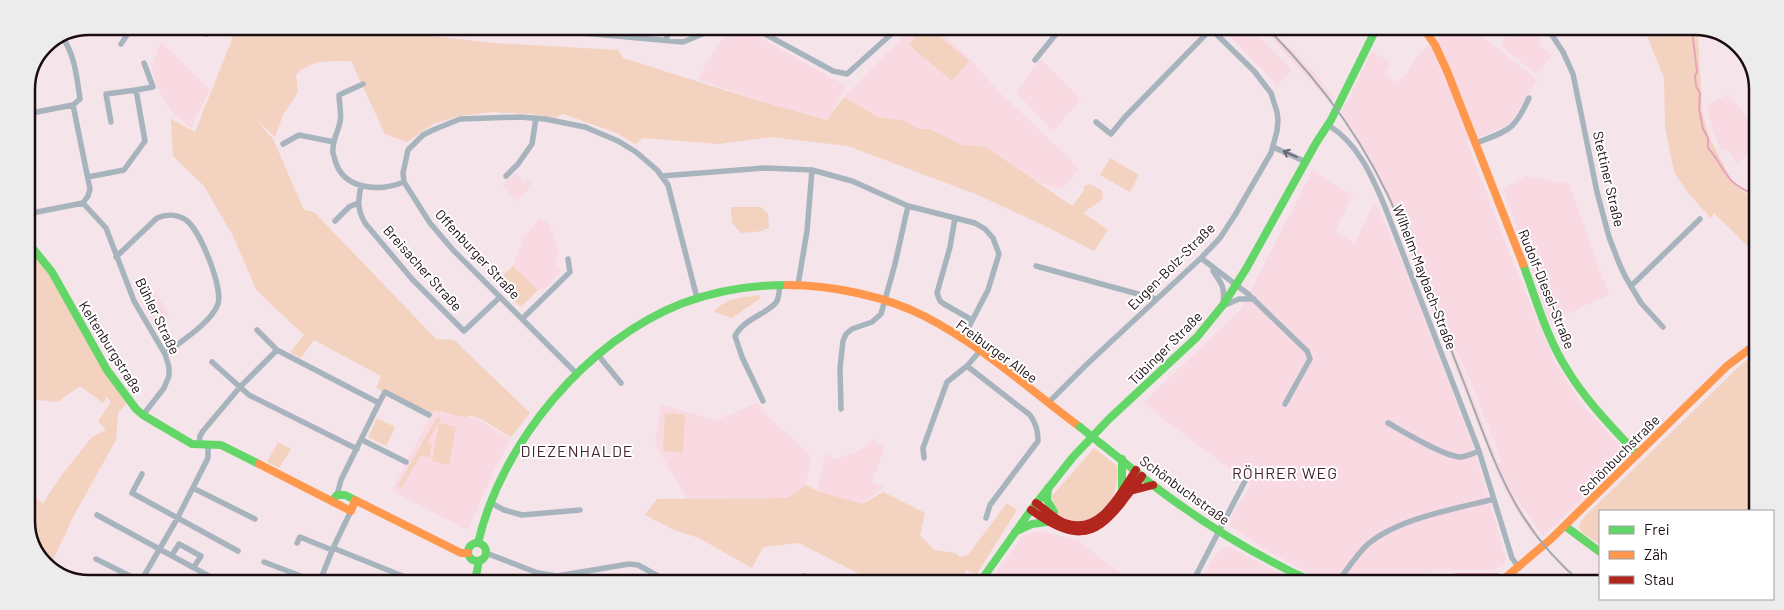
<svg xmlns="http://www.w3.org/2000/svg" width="1784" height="610" font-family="Barlow,sans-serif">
	<rect width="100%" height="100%" fill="#f5e4e9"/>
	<!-- built -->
	<path fill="#f9d9e2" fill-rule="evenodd" d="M732,28H743L846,86L828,120L759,101L697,79L722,40L726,32Z
		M912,28H934L971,60L998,91L1070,159L1079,170L1061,189L1037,182L986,147L963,145L929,129H918L905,121L878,117L844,97Z
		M1231,29H1252L1292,70L1277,85L1227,33Z
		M1263,29H1272L1312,70L1334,99L1331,104Z
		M1432,29H1473L1537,80L1512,121L1506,126L1467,142L1510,255L1555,362L1582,405L1623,449L1624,455L1584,497L1543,536L1512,492L1522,511L1537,533L1533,537L1505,492L1389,200L1361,147L1340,116L1372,51L1390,62L1385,72L1395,83L1406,75L1417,57L1428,45L1438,37ZM1448,333L1471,382L1501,460L1499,464Z
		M1512,29H1528L1541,41L1539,44L1552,55L1536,74L1500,45Z
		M161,42L210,90L191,128L171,111L156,85L152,66Z
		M1041,59L1081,99L1053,131L1016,92Z
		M1729,95L1757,131V147L1737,163L1727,149L1722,150L1713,132L1707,104Z
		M1312,171L1353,195L1335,232L1355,243L1375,201L1406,271L1473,446L1506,558L1503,566L1491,570H1434L1398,583H1331L1323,580L1266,550L1227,524L1251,485L1143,403L1242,308Z
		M515,173L524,183L528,180L532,184L528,187L529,189L517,201L502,185Z
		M1526,176L1569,184L1609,295L1549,322L1503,189Z
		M540,219L550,224L560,255L555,261L561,271L544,290H538L513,266L523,238Z
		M156,292L169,315L153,324L141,301Z
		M757,403L771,419L811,456L806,485L787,498L687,499L655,444L661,405L717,420Z
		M436,410L480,420L511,440L494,470L468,530L392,491L432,413Z
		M873,438L877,443L885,446L872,482L884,486L863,504L817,491L826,453L834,460L861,450Z
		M1042,531L1078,541L1133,583L990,582L1023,535Z
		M1227,546L1299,583H1200L1214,558L1220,550Z"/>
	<!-- green -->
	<path fill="#f3d2c0" d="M234,27H278L288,28L290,27H372L379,30L493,43L618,50L623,58L759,101L827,120L844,97L878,117L905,121L918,129H929L963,145L986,147L1072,206L1084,191L1083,187L1089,184L1102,190L1103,199L1083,213L1108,230L1094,251L1045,226L978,195L848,146L771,137L719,144L643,138L635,144L617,133L563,114L555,118L532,114L492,112L460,116L433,124L407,142L385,134L351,61C331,61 309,59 296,75L298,92L283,115L275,137L255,118L273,139L304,210L314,212L436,339L454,340L530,413L511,437L481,419L471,416L463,417L436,410L429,415L376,388L381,376L314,340L301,358L290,352L304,335L257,291L233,236L204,186L173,156L171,119L195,132L231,42Z
		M923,28H930L969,61L952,81L909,45Z
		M1644,29H1700L1698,35L1702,112L1709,137L1734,185L1757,201L1756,254L1714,213L1711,218L1688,193L1674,172L1665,126L1664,78Z
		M1110,158L1139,175L1130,192L1100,175Z
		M731,207H761L768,214L769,229H764V231L741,233L732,223Z
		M26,240L37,252L129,402L118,412L116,440L73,517L50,567L39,559L26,525V492L43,503L61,476L92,437L106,430L98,421L111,402L107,397L103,403L80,386L57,402L26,399Z
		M513,266L538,290L521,307L496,282Z
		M759,295L761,298L732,318L714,312C726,297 741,298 759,295Z
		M1756,354L1755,511H1600V544L1585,535L1581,531L1579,526L1584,517L1745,361Z
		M665,413L685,415L683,452L663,451Z
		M437,417L441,419L427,442L432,444L429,457L420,456L401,488L398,486Z
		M377,418L395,427L386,446L368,437Z
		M439,423L456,427L449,465L432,461Z
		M278,442L291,449L279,468L267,462Z
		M1094,448L1117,466C1119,481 1115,495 1106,507C1097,519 1076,526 1063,517C1056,512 1054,504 1052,496Z
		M806,485L817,491L863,504L883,492L925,513L920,535L934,550L956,553L960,557L968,555L1007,503L1017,510L976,575L967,570L958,582H875L799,543L763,547L752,568L699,538L677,531L645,515L657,499L787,498Z"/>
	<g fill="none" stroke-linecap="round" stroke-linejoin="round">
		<!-- stream -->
		<path stroke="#e5a4b9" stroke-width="2" d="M1692,29L1697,72L1695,76L1696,86L1700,93L1699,109L1703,129L1708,138V148C1716,156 1720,166 1727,175C1733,185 1746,191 1757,196
			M1749,511L1755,489
			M1426,583L1457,574H1498"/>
		<!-- street -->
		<path stroke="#a7b4be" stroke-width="5.5" d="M193,26L206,34
			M515,27L683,42L717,28
			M754,28L833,71L847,74L898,28
			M1548,29L1563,52L1573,74L1597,192L1609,237L1619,263L1625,276L1641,303L1663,327
			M62,37C75,54 77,79 80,99L73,105
			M667,39V27
			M121,44L133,26
			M1035,60L1061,28
			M363,84L339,95C339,103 342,114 340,122C338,131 333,140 333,149C332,152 334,156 335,160C343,190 379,192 404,182
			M136,90L153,87L144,63
			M26,114L73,105L90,189L88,196L83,203L32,213L26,216
			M1096,122L1111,134L1125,117L1211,29
			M1328,125C1358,143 1372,176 1385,207L1479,451L1512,558L1519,568
			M1476,143C1509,130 1514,131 1529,98
			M283,144L299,135L334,142
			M1273,147L1306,162
			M506,176L518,164L532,144L536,118
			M662,176L765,168L812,170L852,181L908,206L975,223L985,229L993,238L999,254L988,290L963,338
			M88,177L124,170L145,141L136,90L106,94L111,122
			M361,186C358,201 357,209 365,223L412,279L464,331L500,297
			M83,203L106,228L134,301L165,354L169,367V376L164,388L143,415
			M955,218L950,247L937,293L940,301L944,304L972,320
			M335,221L349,207L358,203
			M116,257L157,218C166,214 177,214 186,220C200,230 223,287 218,304C211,323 180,342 165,354
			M1201,258L1248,294L1307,351L1310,359L1285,404
			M1036,266L1156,299
			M1213,271C1222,284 1225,287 1223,303
			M798,285L807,231L812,170
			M1631,286L1700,219
			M1225,305L1239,299H1254
			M522,319L570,272L568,259
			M257,330L277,350
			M598,355L621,383
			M212,362L249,395L357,449
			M967,366L1030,415C1036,424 1038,430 1038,441L990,505L986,518
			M576,373L453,250L430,223L404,182L403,173L408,150L423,135L433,130L460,119L520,117L545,119L585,127L618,141L636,152L657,170L668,185L697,298
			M763,401L742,357L735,336C744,318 770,313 777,301C779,297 779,290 780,285
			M379,403L385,392L429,415
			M1048,403L1086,365L1201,258L1220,238L1235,215L1271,153L1277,131L1278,120L1277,112L1271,93L1254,71L1210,28
			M841,409L840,368L843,341L846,334L852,329L872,322L881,314L895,264L908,206
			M1388,423C1404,432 1443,456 1460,457C1466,457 1474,453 1479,451
			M362,440L406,462
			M199,444L200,436L203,431L240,387L277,350L379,403L341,480L337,495
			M924,458L923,448L947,382L967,366L980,351
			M142,474L132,493L238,551
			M193,488L255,519
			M491,503L504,510L522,515L580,510
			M97,515L218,581
			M297,543L300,537L332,550
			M333,548L415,581
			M486,553L538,573L557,576L629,564L638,565L669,582
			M172,555L179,544L201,556L194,567
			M96,559L140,581
			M264,562L314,581
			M141,581L177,519L208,458V444
			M320,581L333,548L351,511
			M795,582L804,576L816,582
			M1192,583L1245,481
			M1337,583C1347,570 1356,555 1368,544C1399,518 1455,509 1494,499"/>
		<!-- fast -->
		<path stroke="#63d668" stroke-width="8" d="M26,240L52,272L107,370L136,409L143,415L192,444L221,445L259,464
			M1523,264C1536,299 1547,339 1568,371C1587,402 1612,427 1637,454
			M1100,443C1118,457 1136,472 1154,486C1204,524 1258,557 1315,583
			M1122,459V489
			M1048,488L1047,500L1054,512
			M332,501L337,495H345L355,500
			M1565,526L1600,552
			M1015,532L1032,524L1047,522
			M478,543C501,443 587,340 683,303C716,291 752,285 787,285
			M468 552a9 9 0 1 1 18 0a9 9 0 1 1-18 0Z
			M475,581L479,561
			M980,582L1031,510L1073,457L1109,419L1197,337L1223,305L1246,269L1316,143L1331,120L1376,29"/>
		<!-- slow -->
		<path stroke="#ff974d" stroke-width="8" d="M1424,29L1435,45L1447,71L1523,264
			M787,285C831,285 885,296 924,316C981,345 1029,389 1080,427
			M259,464L351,511L355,500L461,553H468
			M1499,583L1551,539L1727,366L1756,344"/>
		<!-- jam -->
		<path stroke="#b3261e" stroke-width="8" d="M1134,490L1153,485
			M1036,503C1045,509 1054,519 1065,523C1100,536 1120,494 1136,470
			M1031,510C1071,538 1092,542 1123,501C1129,493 1136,485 1142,476"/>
		<!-- rail -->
		<path stroke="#a3a8af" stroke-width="2" d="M1268,29C1325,87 1368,146 1400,222C1423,277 1444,332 1466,388C1496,466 1515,528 1583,584"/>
		<!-- fast-bridge -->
		<path stroke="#63d668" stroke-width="8" d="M1080,427L1100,443"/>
	</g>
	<!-- one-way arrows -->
	<defs><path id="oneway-shaft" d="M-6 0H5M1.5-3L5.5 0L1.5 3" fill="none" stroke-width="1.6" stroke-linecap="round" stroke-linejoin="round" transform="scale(1.25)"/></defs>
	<use stroke="#686870" href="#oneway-shaft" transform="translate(1290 154) rotate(-156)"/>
	<g text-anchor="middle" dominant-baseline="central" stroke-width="4" stroke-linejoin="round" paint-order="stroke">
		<!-- street labels -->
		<g font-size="14" fill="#1b0c11" stroke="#fff">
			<text transform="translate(1609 179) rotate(77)">Stettiner Straße</text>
			<text transform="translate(478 254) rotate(47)">Offenburger Straße</text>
			<text transform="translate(1171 266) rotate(-45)">Eugen-Bolz-Straße</text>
			<text transform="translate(423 268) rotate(48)">Breisacher Straße</text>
			<text transform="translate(1425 277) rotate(69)">Wilhelm-Maybach-Straße</text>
			<text transform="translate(1547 289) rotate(68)">Rudolf-Diesel-Straße</text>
			<text transform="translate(158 316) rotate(64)">Bühler Straße</text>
			<text transform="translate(111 347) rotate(58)">Keltenburgstraße</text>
			<text transform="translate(1165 348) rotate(-45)">Tübinger Straße</text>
			<text transform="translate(997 351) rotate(36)">Freiburger Allee</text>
			<text transform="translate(1619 455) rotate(-45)">Schönbuchstraße</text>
			<text transform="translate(1185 490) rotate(36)">Schönbuchstraße</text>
		</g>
		<!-- quarter labels -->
		<g font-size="16" letter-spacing="1" fill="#46222e" stroke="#fff">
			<text x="577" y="450">DIEZENHALDE</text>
			<text x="1285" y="472">RÖHRER WEG</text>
		</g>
	</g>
	<!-- crop -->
	<path d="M0 0H1784V610H0ZM89 35H1695A54 54 0 0 1 1749 89V521A54 54 0 0 1 1695 575H89A54 54 0 0 1 35 521V89A54 54 0 0 1 89 35Z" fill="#edecec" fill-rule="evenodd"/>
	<path fill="none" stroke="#1b0c11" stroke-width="2.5" d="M89 35H1695A54 54 0 0 1 1749 89V521A54 54 0 0 1 1695 575H89A54 54 0 0 1 35 521V89A54 54 0 0 1 89 35Z"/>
	<!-- legend -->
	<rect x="1599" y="510" width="175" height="90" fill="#ffffff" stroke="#a49ea0"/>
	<rect x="1609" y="526" width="25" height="8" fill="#63d668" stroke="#a49ea0"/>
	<text x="1644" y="535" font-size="15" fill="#1b0c11">Frei</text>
	<rect x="1609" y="551" width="25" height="8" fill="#ff974d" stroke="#a49ea0"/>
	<text x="1644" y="560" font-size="15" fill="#1b0c11">Zäh</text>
	<rect x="1609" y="576" width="25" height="8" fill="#b3261e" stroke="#a49ea0"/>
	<text x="1644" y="585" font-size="15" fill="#1b0c11">Stau</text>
</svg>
